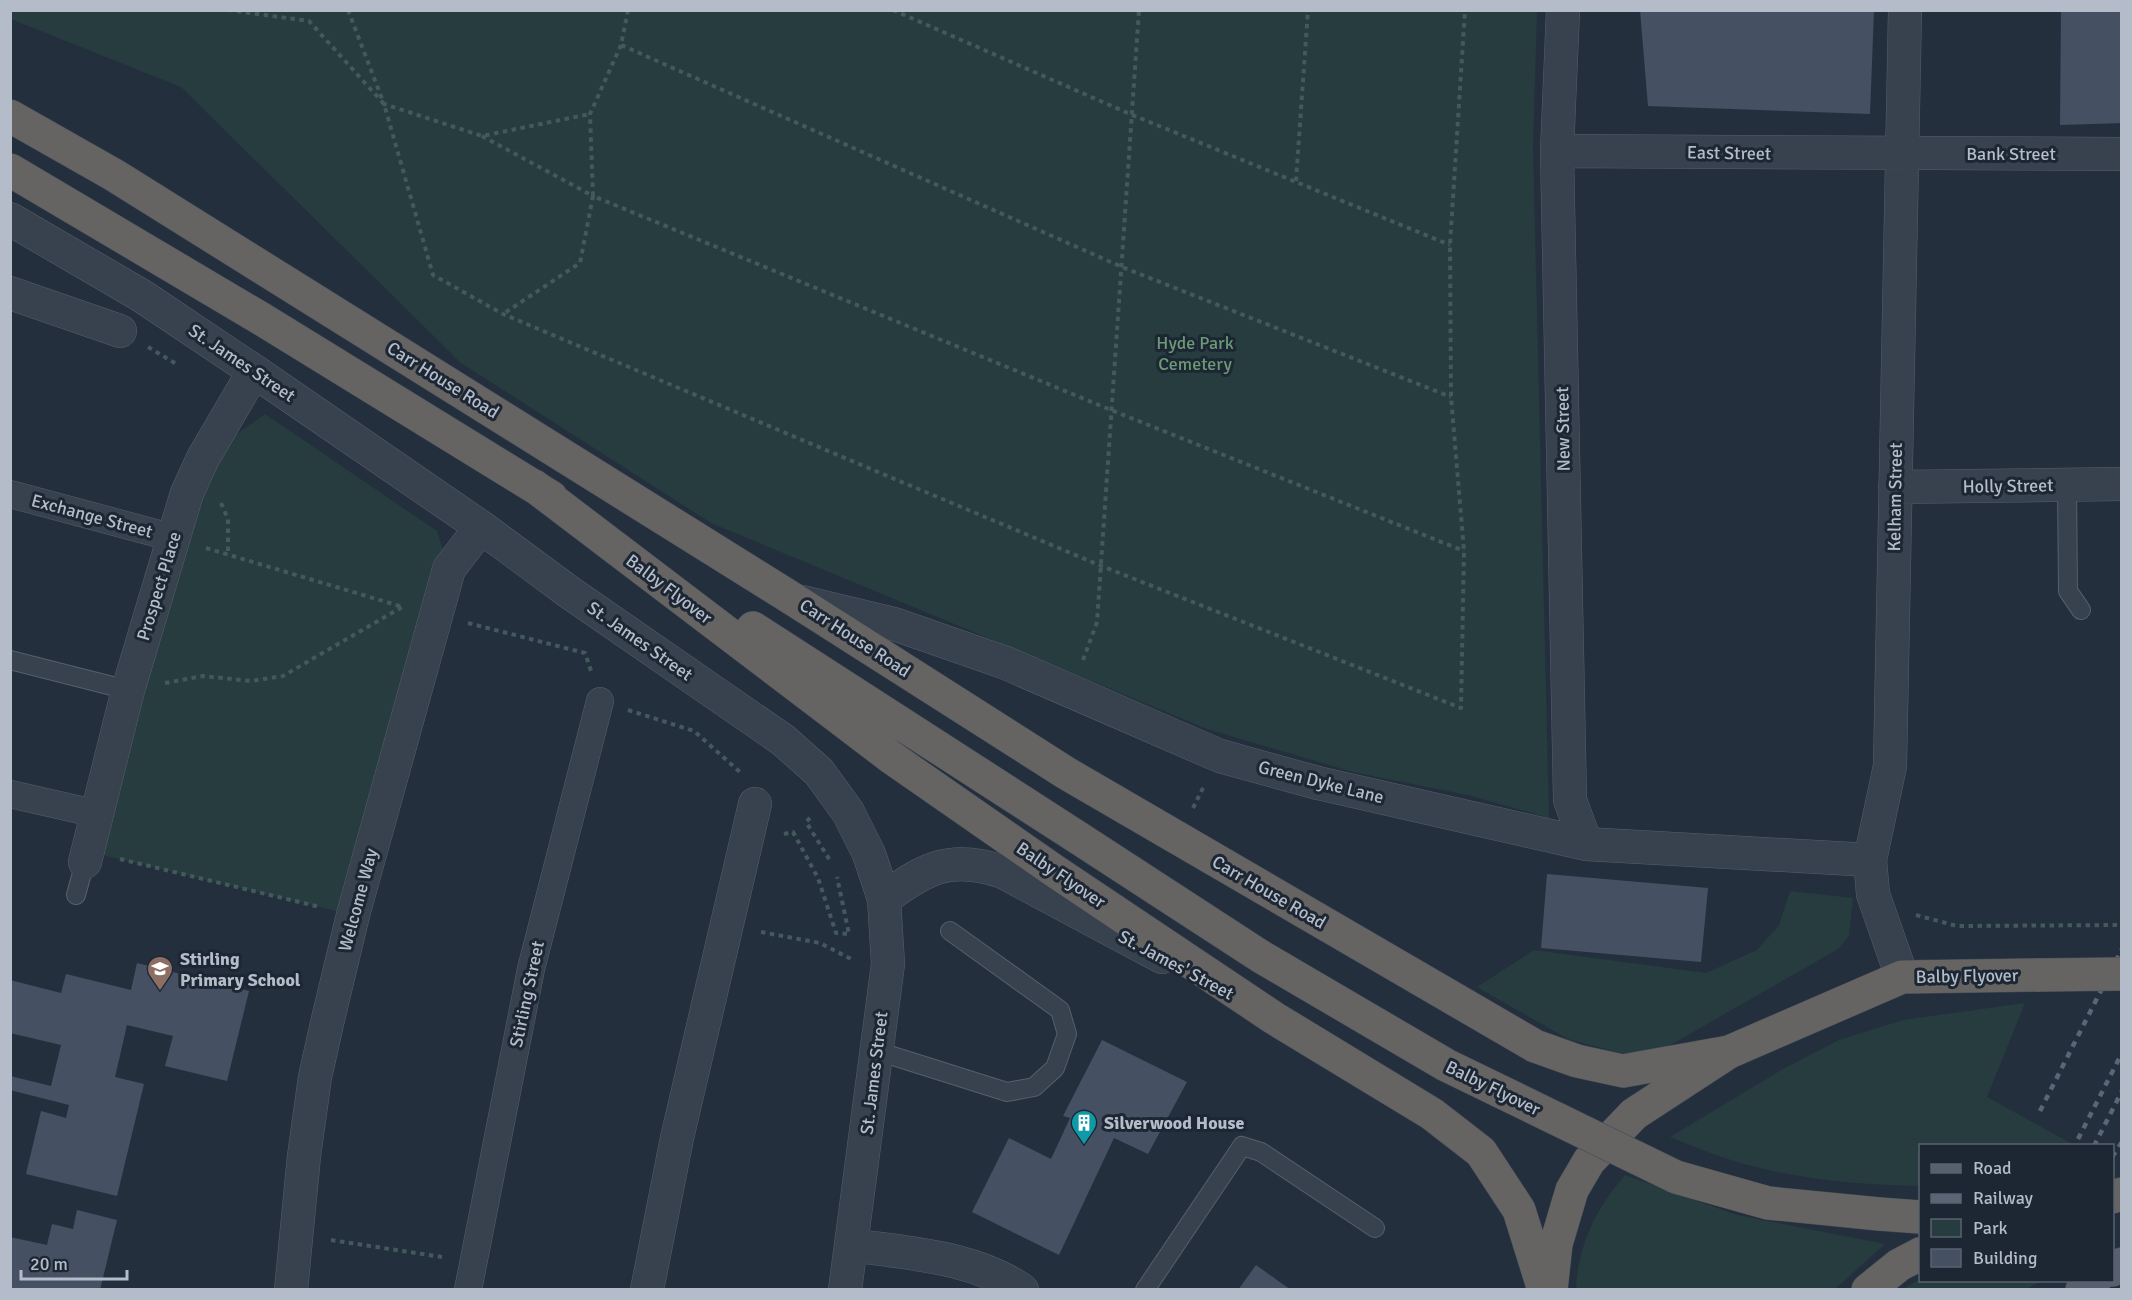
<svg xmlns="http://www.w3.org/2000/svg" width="2132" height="1300" font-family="Signika,sans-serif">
	<rect width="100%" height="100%" fill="#242f3e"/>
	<!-- green -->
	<path fill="#263c3f" d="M10,11H1537L1533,146L1549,818L1472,796L1353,772L1207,729L711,523L461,363L181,87L11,19Z
		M265,414L437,531L449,569L353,915L90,852L203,458Z
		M1790,891L1853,898L1849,936L1838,949L1667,1047L1634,1053H1620L1568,1039L1477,987L1534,950L1706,973L1757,950L1779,925Z
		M2025,1003L1987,1097L2074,1145L1920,1146V1186C1862,1185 1805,1180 1748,1165C1721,1158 1695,1147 1670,1137L1783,1069L1839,1040L1903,1020Z
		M1625,1175L1737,1215L1885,1244L1835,1289L1576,1290C1578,1244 1596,1209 1625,1175Z
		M1920,1279V1280L2041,1281L2027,1289H1903Z"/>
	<!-- building -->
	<path fill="#455162" d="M1640,10H1874L1870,114L1648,106Z
		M2061,10H2122V123L2060,125Z
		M1547,874L1708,888L1701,962L1541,948Z
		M137,963L249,991L227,1081L165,1066L173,1036L127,1025L115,1077L144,1084L117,1196L26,1174L41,1111L66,1118L69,1105L10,1090V1076L51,1086L61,1045L10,1033V980L61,993L66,974L131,990Z
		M1102,1040L1187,1082L1148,1154L1114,1138L1059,1255L972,1212L1009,1138L1051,1159L1070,1118L1063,1116Z
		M77,1210L117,1220L100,1290H10V1237L47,1245L52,1224L73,1229Z
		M1256,1265L1291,1290H1238Z"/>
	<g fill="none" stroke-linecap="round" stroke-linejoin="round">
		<defs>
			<path id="service" d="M2067,485L2068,591L2081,610
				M10,660L128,690
				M76,895L85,862
				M877,1051L1007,1092L1034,1087L1055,1068L1067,1034L1060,1010L950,931
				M1145,1290L1242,1146L1261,1152L1375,1228"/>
			<path id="pedestrian" d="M10,494L174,538
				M10,794L98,814
				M468,1290L531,969L600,701"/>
			<path id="minor" d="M1563,10L1557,151L1570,800L1586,844
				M1557,151L2122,154
				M10,219L142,296L254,371L481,527L569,592L783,740L819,772L848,812L869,854L884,899L888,964L845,1290
				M10,293L120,331
				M1895,487L2122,484
				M802,602L894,624L1006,663L1220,756L1318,783L1586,844L1870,860
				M85,862L128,690L187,493L203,458L254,371
				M884,899C925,868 951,854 1003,872L1162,957
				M1902,977L1873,894L1870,860L1890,766L1905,10
				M852,1245C910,1254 972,1256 1022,1290
				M291,1290L304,1156L315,1077L328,1019L353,915L449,569L481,527
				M647,1290L677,1138L755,804"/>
			<path id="primary" d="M2112,1270L2122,1264
				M2082,1290L2095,1280"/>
			<path id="trunk" d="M10,116L114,175L796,601L1066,773L1535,1046L1577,1061L1623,1071L1729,1052
				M10,170L260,318L551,497
				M534,486L892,758L1053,870L1274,1018L1432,1114L1481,1152L1519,1210L1544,1290
				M753,628L1077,837
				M2112,1197L2122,1194
				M1879,1214L1920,1217
				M1551,1290L1556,1244L1572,1190L1589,1161L1634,1114L1729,1052L1902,977L2040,975
				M1868,1290L1899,1265L1920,1254"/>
		</defs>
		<!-- service casing -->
		<use href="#service" stroke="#565f6c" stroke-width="20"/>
		<!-- pedestrian casing -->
		<use href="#pedestrian" stroke="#565f6c" stroke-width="28"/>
		<!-- minor casing -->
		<use href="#minor" stroke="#565f6c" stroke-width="34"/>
		<!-- primary casing -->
		<use href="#primary" stroke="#414a57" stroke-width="34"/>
		<!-- trunk casing -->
		<use href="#trunk" stroke="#434c59" stroke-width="34"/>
		<!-- path -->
		<path stroke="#44595c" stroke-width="4" stroke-dasharray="4.5 4.5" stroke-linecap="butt" d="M228,10L309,21L384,104L433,275L503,314L1099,565L1461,708L1464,551L1451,397L1450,245L1465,10
			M348,10L384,104L482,136L590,114
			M628,10L621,45L1122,267L1451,397
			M893,10L1130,114L1450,245
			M621,45L590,114L593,196L1111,410L1464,551
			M482,136L593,196L580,263L503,314
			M1296,181L1308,10
			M148,347L178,365
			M221,503L228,519V554
			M206,548L403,607
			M468,623L585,653L591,671
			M1083,660L1097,622L1139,10
			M165,683L203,676L251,681L283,676L402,607
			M628,710L694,731L742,774
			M1193,808L1204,786
			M810,818L806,822L831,862
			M784,834L793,832L818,878L836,933L849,934L837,877
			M120,859L320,907
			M1916,915L1957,926L2122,925
			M761,932L820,943L853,960
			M331,1240L442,1257"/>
		<!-- service -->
		<use href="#service" stroke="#38414e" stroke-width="18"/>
		<!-- pedestrian -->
		<use href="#pedestrian" stroke="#38414e" stroke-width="27"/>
		<!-- minor -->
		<use href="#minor" stroke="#38414e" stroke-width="33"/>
		<!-- primary -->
		<use href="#primary" stroke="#56606e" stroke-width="33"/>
		<!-- trunk -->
		<use href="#trunk" stroke="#656462" stroke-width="33"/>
		<!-- rail -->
		<path stroke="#5a6575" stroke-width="4.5" stroke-dasharray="6 6" stroke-linecap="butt" d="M2040,1111L2122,949
			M2078,1139L2122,1053
			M2094,1146L2122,1091
			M2112,1157L2122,1142"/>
		<defs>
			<path id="trunk-bridge" d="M1077,837L1260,956L1446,1065L1676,1177L1768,1203L1879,1214
				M2040,975L2122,974"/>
		</defs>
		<!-- trunk-bridge casing -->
		<use href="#trunk-bridge" stroke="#434c59" stroke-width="34" stroke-linecap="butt"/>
		<!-- trunk-bridge -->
		<use href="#trunk-bridge" stroke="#656462" stroke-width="33"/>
	</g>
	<!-- icons -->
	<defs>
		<symbol id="school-pin" viewBox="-11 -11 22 30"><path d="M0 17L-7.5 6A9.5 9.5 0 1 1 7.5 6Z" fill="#8d6e63" stroke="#1d2633"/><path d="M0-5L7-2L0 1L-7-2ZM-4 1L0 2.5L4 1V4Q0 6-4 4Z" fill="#fff"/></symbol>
		<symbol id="building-pin" viewBox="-11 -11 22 30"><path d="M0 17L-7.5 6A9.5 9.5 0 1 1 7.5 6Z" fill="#0f9aa8" stroke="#1d2633"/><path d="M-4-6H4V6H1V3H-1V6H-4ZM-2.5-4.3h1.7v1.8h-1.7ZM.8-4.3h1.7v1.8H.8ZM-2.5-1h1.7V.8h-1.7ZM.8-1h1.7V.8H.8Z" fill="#fff"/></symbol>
	</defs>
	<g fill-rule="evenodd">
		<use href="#school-pin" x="145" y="954" width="30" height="40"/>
		<use href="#building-pin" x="1069" y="1108" width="30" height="40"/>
	</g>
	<g text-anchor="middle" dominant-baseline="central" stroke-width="6" stroke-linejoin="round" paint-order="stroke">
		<!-- street labels -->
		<g font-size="18" fill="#b4bcc9" stroke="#1d2633">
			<text transform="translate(1729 153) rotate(1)">East Street</text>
			<text x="2011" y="154">Bank Street</text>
			<text transform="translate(242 363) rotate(34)">St. James Street</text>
			<text transform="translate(443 380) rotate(32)">Carr House Road</text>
			<text transform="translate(1563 429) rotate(-91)">New Street</text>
			<text transform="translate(2008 486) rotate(-1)">Holly Street</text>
			<text transform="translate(1895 497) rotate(-89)">Kelham Street</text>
			<text transform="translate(92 516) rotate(15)">Exchange Street</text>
			<text transform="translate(159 586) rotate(-73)">Prospect Place</text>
			<text transform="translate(669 589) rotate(37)">Balby Flyover</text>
			<text transform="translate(855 638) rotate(33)">Carr House Road</text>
			<text transform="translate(640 641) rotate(35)">St. James Street</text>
			<text transform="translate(1321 782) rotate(14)">Green Dyke Lane</text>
			<text transform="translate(1061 875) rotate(34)">Balby Flyover</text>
			<text transform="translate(1269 892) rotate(30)">Carr House Road</text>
			<text transform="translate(358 900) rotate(-75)">Welcome Way</text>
			<text transform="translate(1176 965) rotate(28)">St. James' Street</text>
			<text transform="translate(1967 976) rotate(-1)">Balby Flyover</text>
			<text transform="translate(527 994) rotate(-78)">Stirling Street</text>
			<text transform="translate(874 1073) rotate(-83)">St. James Street</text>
			<text transform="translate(1493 1088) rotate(26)">Balby Flyover</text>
		</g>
		<!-- park labels -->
		<g font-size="18" fill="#6b9a76" stroke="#1d2633">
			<text x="1195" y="343">Hyde Park<tspan x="1195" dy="21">Cemetery</tspan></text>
		</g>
		<!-- poi labels -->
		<g font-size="18" font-weight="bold" fill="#b4bcc9" stroke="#1d2633" text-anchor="start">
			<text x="180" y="959">Stirling<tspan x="180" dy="21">Primary School</tspan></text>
			<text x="1104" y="1123">Silverwood House</text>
		</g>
	</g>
	<!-- border -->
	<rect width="2132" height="1300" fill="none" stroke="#b4bcc9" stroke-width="24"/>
	<!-- legend -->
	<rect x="1919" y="1144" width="195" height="138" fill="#1d2633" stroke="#59626f" stroke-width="1.5"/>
	<rect x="1931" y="1164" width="30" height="9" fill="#56606e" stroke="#59626f" stroke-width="1.5"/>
	<text x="1973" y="1174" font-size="18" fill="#b4bcc9">Road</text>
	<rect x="1931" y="1194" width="30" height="9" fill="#5a6575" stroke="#59626f" stroke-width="1.5"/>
	<text x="1973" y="1204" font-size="18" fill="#b4bcc9">Railway</text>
	<rect x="1931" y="1219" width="30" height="18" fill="#263c3f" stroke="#59626f" stroke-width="1.5"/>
	<text x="1973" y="1234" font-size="18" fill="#b4bcc9">Park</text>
	<rect x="1931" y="1249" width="30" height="18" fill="#455162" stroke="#59626f" stroke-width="1.5"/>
	<text x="1973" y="1264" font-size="18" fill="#b4bcc9">Building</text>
	<!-- scale -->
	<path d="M21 1270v9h106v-9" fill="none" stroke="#b4bcc9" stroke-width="3"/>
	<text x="30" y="1270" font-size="18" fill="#b4bcc9" stroke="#1d2633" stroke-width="4.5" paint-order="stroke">20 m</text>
</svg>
